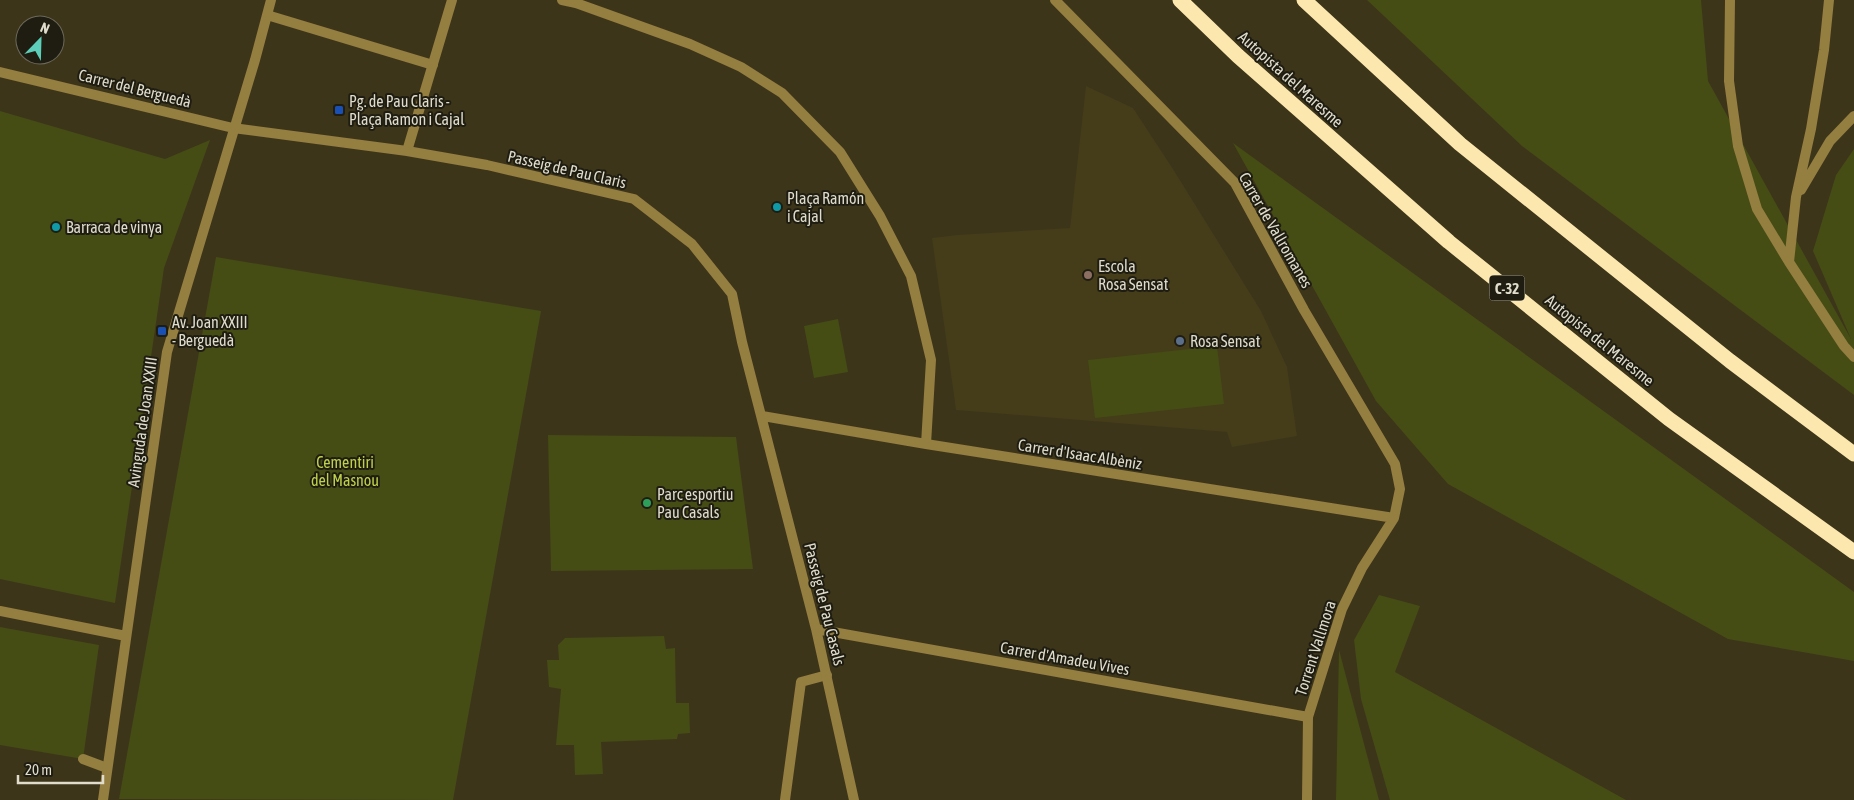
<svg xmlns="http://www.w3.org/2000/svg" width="1854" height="800" font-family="'Asap Condensed',sans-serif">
	<rect width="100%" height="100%" fill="#3c351a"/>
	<!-- built -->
	<path fill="#453c19" d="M1086,86L1133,108L1173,169L1261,311L1287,367L1297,436L1232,447L1227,432L956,410L932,238L957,235L1070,228Z"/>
	<!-- green -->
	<path fill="#454d15" d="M1367,0H1701L1708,81L1851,339L1813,251L1836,175L1854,149V395L1522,146Z
		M0,111L165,159L210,140L164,268L115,603L0,579Z
		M1233,143L1854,592V661L1728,639L1448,484L1376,401Z
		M216,257L541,311L453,800L119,799Z
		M838,319L848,372L814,378L804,326Z
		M1217,346L1224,404L1095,418L1088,360Z
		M548,435L736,437L753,569L551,571Z
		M1379,595L1420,606L1395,672L1626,800H1390L1361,699L1354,640Z
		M0,627L99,645L83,759L0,745Z
		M664,636L666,649L675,648L676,703H689L690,733L678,734L677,739L601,742L603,774L575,775L574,745H556L561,689L549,687L547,660H559L558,645L565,638Z
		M1339,650L1379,800H1336Z"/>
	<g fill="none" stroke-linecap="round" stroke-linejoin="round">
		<!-- lane -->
		<path stroke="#947e40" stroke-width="10" d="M1730,0L1729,81L1738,146L1757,209L1789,262
			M1829,0L1824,50L1811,129L1796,197L1789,262L1844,346L1854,357
			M1801,190L1830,141L1854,116
			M83,759L107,768
			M785,800L801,682L827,675"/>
		<!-- street -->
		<path stroke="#947e40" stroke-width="10" d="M562,0L576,3L690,44L741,67L782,93L840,152L880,216L911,276L931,360L926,444
			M1055,0L1235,183L1304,310L1395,464L1400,489L1394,518L1362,568L1342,609L1308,717L1307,800
			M267,15L433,65
			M0,72L233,128L407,151L487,165L634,199L692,244L732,294L742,342L816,629L854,800
			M407,151L452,0
			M762,416L926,444L1394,518
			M0,611L126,636
			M816,629L1308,717
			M103,800L167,352L255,60L271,0"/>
		<!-- highway -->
		<path stroke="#fce7ae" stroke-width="15" d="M1180,0L1238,56L1449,242L1669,419L1854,552
			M1304,0L1460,144L1730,361L1854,454"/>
	</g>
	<!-- markers -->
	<g fill="#1a4fb4" stroke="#1f1d11" stroke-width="2">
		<rect x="334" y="105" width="10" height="10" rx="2.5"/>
		<rect x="157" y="326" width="10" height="10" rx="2.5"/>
	</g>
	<g fill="#0f9aa8" stroke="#1f1d11" stroke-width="2">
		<circle cx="777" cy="207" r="5"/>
		<circle cx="56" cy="227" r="5"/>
	</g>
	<circle fill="#8d6e63" stroke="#1f1d11" stroke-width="2" cx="1088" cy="275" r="5"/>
	<circle fill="#5c6f8a" stroke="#1f1d11" stroke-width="2" cx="1180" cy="341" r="5"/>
	<circle fill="#2e9e5b" stroke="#1f1d11" stroke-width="2" cx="647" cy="503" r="5"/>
	<g text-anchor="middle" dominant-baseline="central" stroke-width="4" stroke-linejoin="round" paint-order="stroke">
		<!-- shield labels -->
		<rect fill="#1f1d11" stroke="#a5a394" stroke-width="1" x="1489.5" y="275.5" width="35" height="25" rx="4"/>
		<g font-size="15" font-weight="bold" fill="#dfdccc">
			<text x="1507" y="288">C-32</text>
		</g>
		<!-- street labels -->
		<g font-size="16" fill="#dfdccc" stroke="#1f1d11">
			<text transform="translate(1291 79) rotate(42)">Autopista del Maresme</text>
			<text transform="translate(135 88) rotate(14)">Carrer del Berguedà</text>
			<text transform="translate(567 169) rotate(13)">Passeig de Pau Claris</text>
			<text transform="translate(1276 230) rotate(60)">Carrer de Vallromanes</text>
			<text transform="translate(1600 340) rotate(39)">Autopista del Maresme</text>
			<text transform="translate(142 422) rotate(-82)">Avinguda de Joan XXIII</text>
			<text transform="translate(1080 454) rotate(9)">Carrer d'Isaac Albèniz</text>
			<text transform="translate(825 604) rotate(76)">Passeig de Pau Casals</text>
			<text transform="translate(1315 648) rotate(-72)">Torrent Vallmora</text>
			<text transform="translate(1065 658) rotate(10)">Carrer d'Amadeu Vives</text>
		</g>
		<!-- poi labels -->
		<g font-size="16" fill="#dfdccc" stroke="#1f1d11" text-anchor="start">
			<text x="349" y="101">Pg. de Pau Claris -<tspan x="349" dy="18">Plaça Ramon i Cajal</tspan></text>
			<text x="787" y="198">Plaça Ramón<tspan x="787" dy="18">i Cajal</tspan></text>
			<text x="66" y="227">Barraca de vinya</text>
			<text x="1098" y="266">Escola<tspan x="1098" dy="18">Rosa Sensat</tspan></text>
			<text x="172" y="322">Av. Joan XXIII<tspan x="172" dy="18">- Berguedà</tspan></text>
			<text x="1190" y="341">Rosa Sensat</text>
			<text x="657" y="494">Parc esportiu<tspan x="657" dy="18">Pau Casals</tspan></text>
		</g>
		<!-- park labels -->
		<g font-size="16" fill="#bfd149" stroke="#1f1d11">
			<text x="345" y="462">Cementiri<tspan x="345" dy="18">del Masnou</tspan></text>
		</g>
	</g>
	<!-- north arrow -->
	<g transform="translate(40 40) rotate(23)"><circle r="24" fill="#1f1d11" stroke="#6c695c"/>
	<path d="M0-4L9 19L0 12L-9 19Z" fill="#5dceb9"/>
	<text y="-8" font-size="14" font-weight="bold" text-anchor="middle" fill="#dfdccc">N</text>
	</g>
	<!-- scale -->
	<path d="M18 775v8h85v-8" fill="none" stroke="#dfdccc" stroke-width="2.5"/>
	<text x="25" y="775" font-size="15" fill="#dfdccc" stroke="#1f1d11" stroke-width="4" paint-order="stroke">20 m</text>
</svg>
